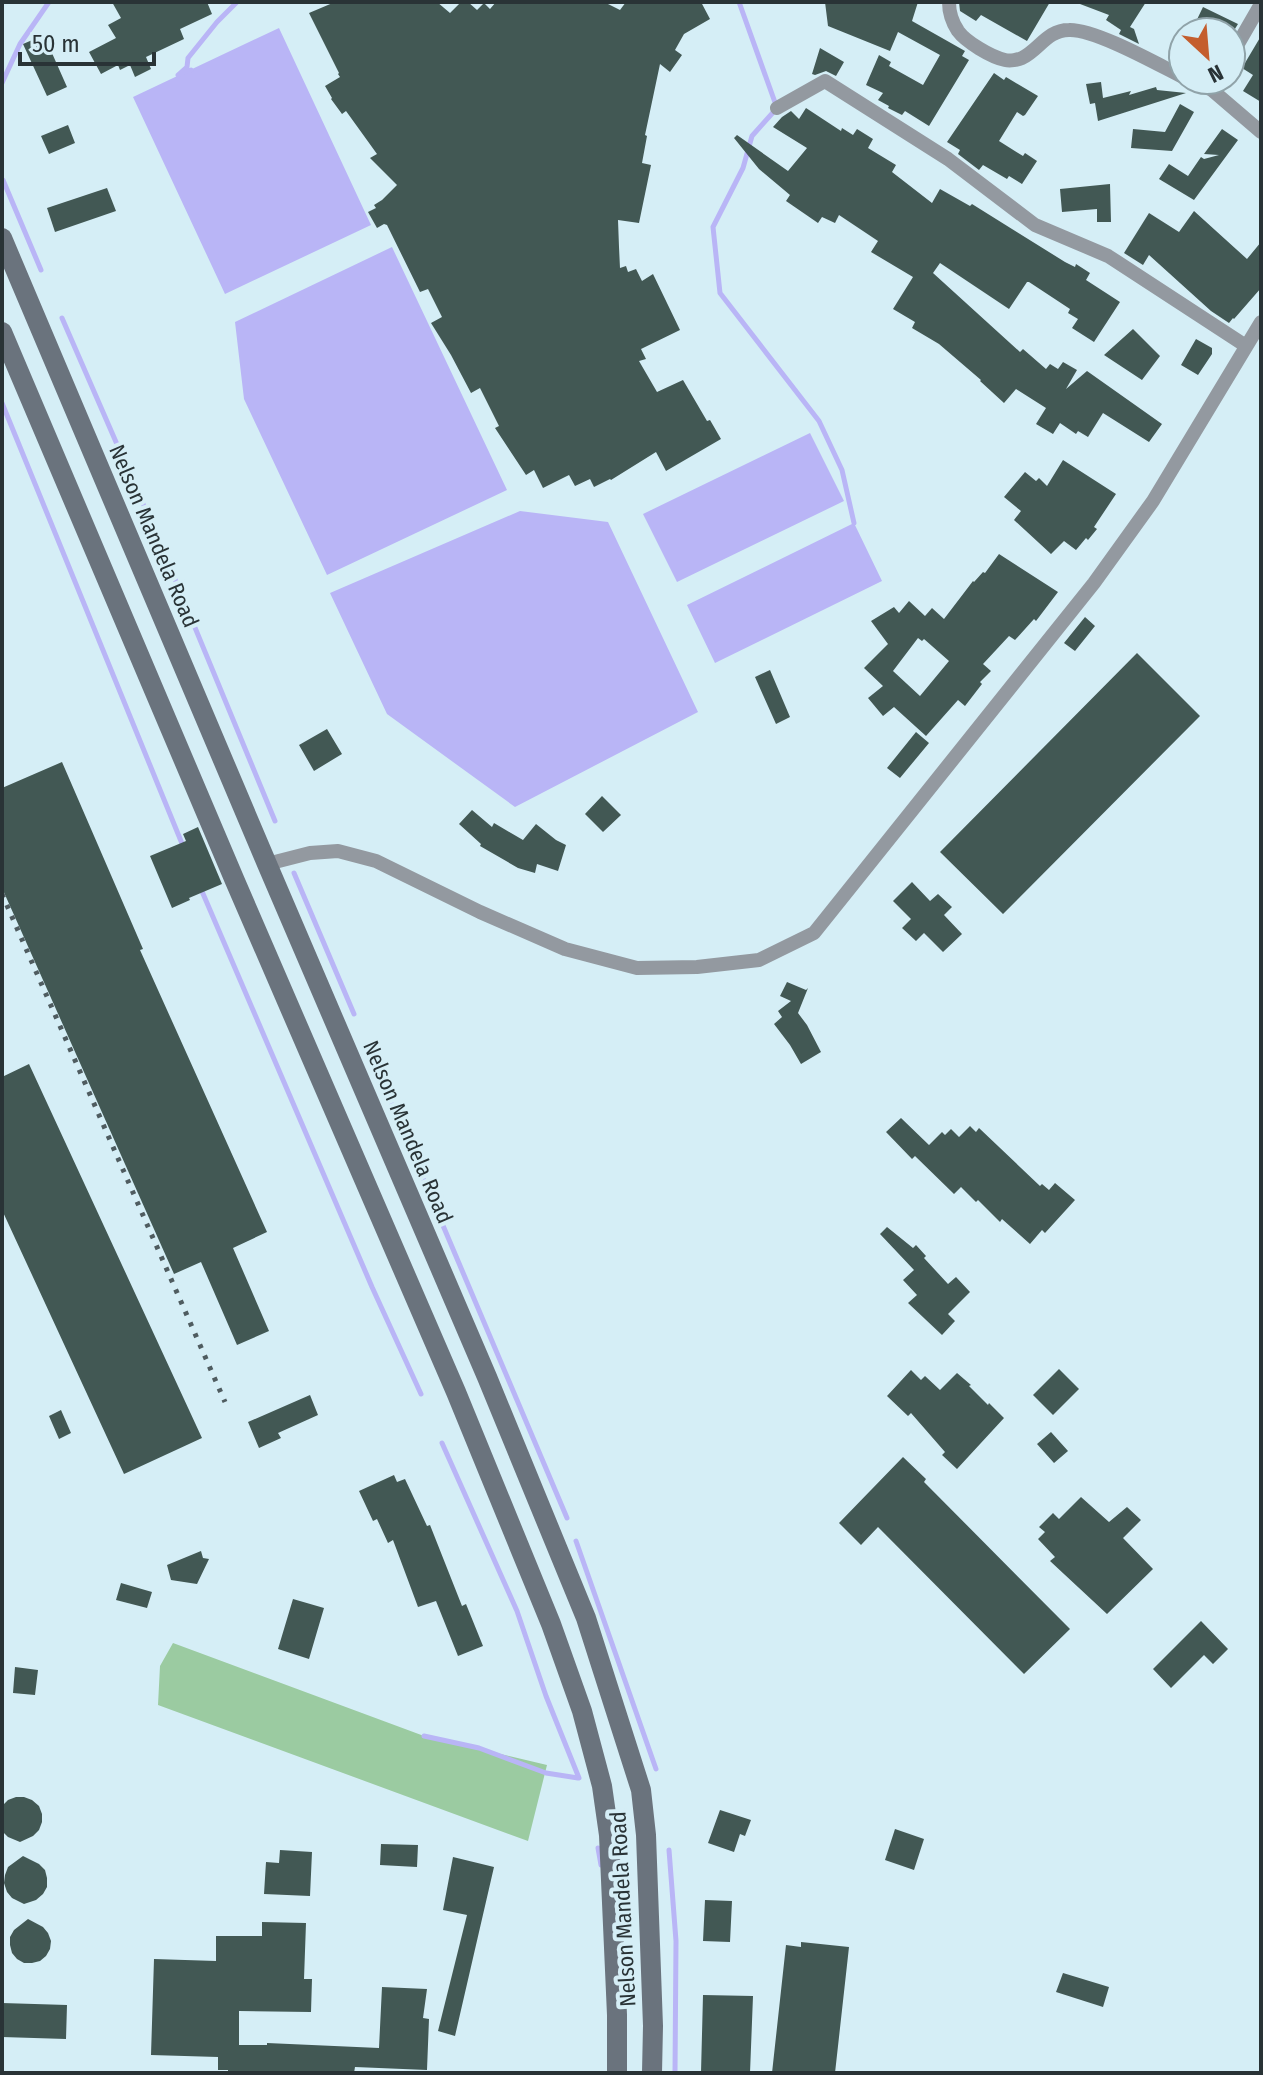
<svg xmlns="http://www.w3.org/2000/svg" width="1263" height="2075" font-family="'Fira Sans Condensed',sans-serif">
	<rect width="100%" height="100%" fill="#d5eef6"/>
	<!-- green -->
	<path fill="#9bcba1" d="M173,1643L424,1736L547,1765L528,1841L158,1705L160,1666Z"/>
	<!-- water -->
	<path fill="#b9b5f6" d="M279,28L371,225L225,294L133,97Z
		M392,247L507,490L327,575L244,399L235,322Z
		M810,433L844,501L677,582L643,514Z
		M520,511L608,522L698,712L515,807L387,714L330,593Z
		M854,523L882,581L715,663L687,605Z"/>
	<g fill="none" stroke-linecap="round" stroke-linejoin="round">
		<!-- stream -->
		<path stroke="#b9b5f6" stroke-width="5" d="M739,2L777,108L752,136L743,168L713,227L720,293L819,421L842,470L854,523
			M191,70L178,75L187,67L188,58L217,22L237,2
			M2,83L20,44L49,2
			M3,180L41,270
			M62,318L160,543L275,821
			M2,403L183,846
			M294,873L354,1014
			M201,889L372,1287L421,1394
			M383,1084L567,1518
			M442,1443L517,1611L546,1696L579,1778
			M576,1541L656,1769
			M424,1736L479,1748L546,1773L578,1778
			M598,1848L601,1865
			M669,1850L676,1941L675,2073"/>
	</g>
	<!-- building -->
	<path fill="#425854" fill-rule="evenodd" d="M112,2H207L212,14L180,29L184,39L146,57L151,69L135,77L130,65L120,70L118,65L101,74L89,52L116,38L108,25L121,18Z
		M335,2H437L450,13L461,2H468L477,10L484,3L490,9L496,2H604L620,10L626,2H701L710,19L684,34L675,50L682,55L670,72L660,64L645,135L647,136L642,163L651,165L639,223L618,220L619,247L620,268L626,266L628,272L636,269L642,281L653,274L680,330L641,349L646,359L639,361L657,392L683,380L707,421L710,420L721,439L666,471L656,452L611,480L610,479L594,487L590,479L575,486L569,475L543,488L534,470L526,475L495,428L499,426L480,388L471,393L451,355L431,323L442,317L428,289L420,292L387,225L384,224L377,228L368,212L376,208L374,205L382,200L397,185L370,158L377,154L346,111L342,114L331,99L332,98L325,86L340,77L338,74L339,73L309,13Z
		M825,2H918L912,21L965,51L962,56L969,60L929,126L905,111L902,115L888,108L889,106L878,100L883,93L866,85L879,55L891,62L889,66L923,85L940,55L898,32L890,51L828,26Z
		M959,2H1050L1027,41L981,15L976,21L960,11Z
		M1080,2H1146L1130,27L1134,29L1139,44L1119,34L1121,30L1106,20L1109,15L1080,4Z
		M1203,7L1238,24L1233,32H1191Z
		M44,35L67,87L47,96L23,44Z
		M1261,36V102L1243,91L1253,75L1242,68Z
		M820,48L844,62L836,76L826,71L815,75L812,74Z
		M994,73L1004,80L1006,77L1038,96L1025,115L1023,116L1017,112L999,141L1023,156L1025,153L1037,161L1022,184L1009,176L1007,179L983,165L979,170L958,154L960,150L947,142Z
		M1101,82L1103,98L1131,91L1129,95L1156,87L1157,90L1186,93L1098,121L1095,103L1090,104L1086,84Z
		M1180,104L1194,112L1172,151L1131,148L1133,129L1165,132Z
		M806,108L841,131L842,128L853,135L857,129L873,139L868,148L896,165L892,172L932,203L940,189L970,206L972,204L1065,262L1075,267L1076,264L1090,273L1086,280L1120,302L1094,342L1072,328L1078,319L1068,313L1070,309L1029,282H1027L1009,309L940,263L933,273L1020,352L1023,349L1046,369L1050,364L1058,369L1063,362L1077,370L1066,389L1087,371L1162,424L1149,442L1103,413L1088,437L1078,431L1076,434L1060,423L1053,434L1036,424L1046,408L1016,389L1004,403L980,381L981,380L939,344L912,328L915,322L893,309L913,277L871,252L878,241L839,215L835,223L822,217L818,223L786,201L790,195L759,169L734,138L737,135L788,171L807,148L773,127L782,117L791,111L799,119Z
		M68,125L75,143L49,154L41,136Z
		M1222,129L1238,140L1194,200L1159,179L1169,164L1188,176L1201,157L1204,159L1219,155L1204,154Z
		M1110,184L1111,222H1097V209L1062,212L1060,189Z
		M107,188L116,211L55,232L47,208Z
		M1194,211L1247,259L1261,242V288L1234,319L1233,318L1229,323L1211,311L1149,255L1143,265L1124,253L1149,213L1179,232Z
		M1133,329L1160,356L1142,380L1104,355Z
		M1196,339L1212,348V354L1198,375L1181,365Z
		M1063,460L1116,494L1094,527L1097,529L1088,540L1086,538L1076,550L1064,541L1051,554L1014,520L1021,511L1004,497L1025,472L1036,481L1039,478L1047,486Z
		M999,554L1058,592L1036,621L1034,619L1015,640L1009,636L983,664L991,671L980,682L982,684L965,706L958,700L926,736L894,707L883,716L868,698L883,686L864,668L888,644L871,621L894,607L899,613L909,601L925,616L932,608L944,619L973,581L974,582L983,572L985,573ZM918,638L922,641L924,639L949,661L920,696L893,671Z
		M1085,617L1095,626L1075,651L1064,643Z
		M1137,653L1200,716L1003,914L940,852Z
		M770,670L790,717L776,724L755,677Z
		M327,729L342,754L314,771L299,745Z
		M916,732L929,743L900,778L887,768Z
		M62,762L143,949L140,950L267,1232L233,1248L269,1331L237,1345L201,1262L174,1274L2,888V788Z
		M602,796L621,815L603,832L585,814Z
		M472,810L492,827L494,823L523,840L536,824L556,840L566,845L558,871L537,864L535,873L518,868L480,846L481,844L459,824Z
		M198,827L222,884L189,898L190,900L172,908L150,856L186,841L183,834Z
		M912,882L930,901L938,894L952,907L944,915L962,934L943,952L924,933L916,941L902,928L911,919L893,901Z
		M787,982L806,990L808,988L798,1013L807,1025L821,1052L801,1064L790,1045L774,1024L782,1017L778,1011L791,1001L780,996Z
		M29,1064L202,1438L124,1474L2,1210V1077Z
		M901,1118L929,1145L942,1132L945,1135L951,1129L959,1137L970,1126L976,1132L979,1128L1040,1186L1042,1184L1049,1190L1055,1183L1075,1200L1045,1233L1042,1230L1030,1244L1002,1219L1000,1222L978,1200L976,1202L961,1187L954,1194L915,1156L912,1159L886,1132Z
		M887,1227L913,1248L916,1245L926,1256L924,1258L948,1284L956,1277L970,1292L948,1314L955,1321L942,1335L908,1303L917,1295L903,1280L914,1270L880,1234Z
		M1059,1369L1079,1389L1053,1415L1033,1395Z
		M911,1370L921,1380L925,1376L940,1390L957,1373L971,1385L969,1386L988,1405L989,1403L1004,1418L957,1469L942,1455L945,1452L911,1413L908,1416L887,1396Z
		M310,1395L318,1415L278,1433L281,1438L259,1448L248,1422Z
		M61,1410L71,1433L59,1439L49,1416Z
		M1051,1432L1068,1451L1054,1463L1037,1444Z
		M903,1457L926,1479L924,1482L1070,1629L1024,1674L878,1527L861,1545L839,1523Z
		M394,1475L397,1482L405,1479L427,1526L430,1525L462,1606L466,1604L483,1646L458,1656L436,1601L418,1607L393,1540L388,1543L377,1519L373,1521L359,1491Z
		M1081,1497L1109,1522L1127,1507L1141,1520L1123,1538L1153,1569L1107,1614L1050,1561L1055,1557L1038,1539L1045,1532L1039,1527L1053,1513L1059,1519Z
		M201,1551L203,1558L209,1559L197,1584L171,1580L167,1565Z
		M121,1583L152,1592L147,1608L116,1600Z
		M293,1599L324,1608L309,1659L278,1649Z
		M1201,1621L1228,1649L1213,1664L1204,1655L1171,1688L1153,1669Z
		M15,1667L38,1670L35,1695L13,1693Z
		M16,1797H24L32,1800L39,1806L42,1814V1822L39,1830L33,1836L20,1842L8,1837L2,1831V1806L8,1800Z
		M720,1810L751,1820L745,1836L740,1834L734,1852L708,1843Z
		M895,1829L924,1839L914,1870L885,1860Z
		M381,1844L418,1845L417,1867L380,1865Z
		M280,1850L312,1852L310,1896L264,1894L266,1862L279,1863Z
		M23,1856L39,1864L45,1870L47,1878V1887L43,1894L36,1900L24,1904L12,1898L7,1892L4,1883L5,1875L8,1867Z
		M453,1857L494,1867L455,2036L438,2031L467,1915L443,1910Z
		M705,1900L732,1901L730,1942L703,1941Z
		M28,1919L43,1927L48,1933L51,1941L50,1949L46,1956L40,1961L32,1963H24L17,1959L12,1953L10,1945V1937L14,1930Z
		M262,1922L306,1923L304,1979H312L311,2012L239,2011V2045H267V2043L379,2048L382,1987L427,1989L423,2018L429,2019L427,2070L355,2067L354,2073H228V2070H218V2057L151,2055L154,1959L216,1961V1936H262Z
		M801,1942L849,1947L835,2073H772L786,1945L801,1947Z
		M1063,1973L1109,1987L1103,2007L1056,1992Z
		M703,1995L753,1996L750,2073H701Z
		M2,2003L67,2005L66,2039L2,2037Z"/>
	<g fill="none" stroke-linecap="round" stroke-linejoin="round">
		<!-- minor -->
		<path stroke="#9399a0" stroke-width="14" d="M949,2C949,12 952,22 958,31C966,42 991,57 1005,60C1010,61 1018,60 1022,58C1039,50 1047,30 1069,30C1095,29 1157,64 1183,77
			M1231,56L1261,4
			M1190,80L1212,90L1261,132
			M777,108L825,81L948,159L1035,225L1108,256L1246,346
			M267,864L310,853L338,851L376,861L480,912L565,949L637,968L697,967L759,960L814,933L1094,583L1153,501L1261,322"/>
		<!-- secondary -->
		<path stroke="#6a737d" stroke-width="20" d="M2,238L267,864L487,1377L586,1618L641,1790L646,1835L653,2026L652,2073
			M2,332L235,881L456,1392L551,1624L582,1711L602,1786L609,1835L617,2015V2073"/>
		<!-- rail -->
		<path stroke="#4f5c60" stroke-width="5" stroke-dasharray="4 8" stroke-linecap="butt" d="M2,894L225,1402"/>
	</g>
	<g text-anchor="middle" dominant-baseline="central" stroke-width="8" stroke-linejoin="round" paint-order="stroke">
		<!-- street labels -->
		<g font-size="22" fill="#293336" stroke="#d5eef6">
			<text transform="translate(154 536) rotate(67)">Nelson Mandela Road</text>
			<text transform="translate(408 1132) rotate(67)">Nelson Mandela Road</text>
			<text transform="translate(623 1909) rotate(-93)">Nelson Mandela Road</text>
		</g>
	</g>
	<!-- border -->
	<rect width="1263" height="2075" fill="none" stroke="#293336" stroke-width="8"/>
	<!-- north arrow -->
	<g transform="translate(1207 56) rotate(154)"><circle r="38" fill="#d5eef6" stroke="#90a3a9" stroke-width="2"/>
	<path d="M0-6L14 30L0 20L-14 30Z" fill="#c45e2e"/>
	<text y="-12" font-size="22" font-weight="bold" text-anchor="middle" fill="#293336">N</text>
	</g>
	<!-- scale -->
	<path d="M20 52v12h134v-12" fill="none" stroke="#293336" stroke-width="4"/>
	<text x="32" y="52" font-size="24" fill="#293336" stroke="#d5eef6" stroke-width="6" paint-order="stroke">50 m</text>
</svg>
